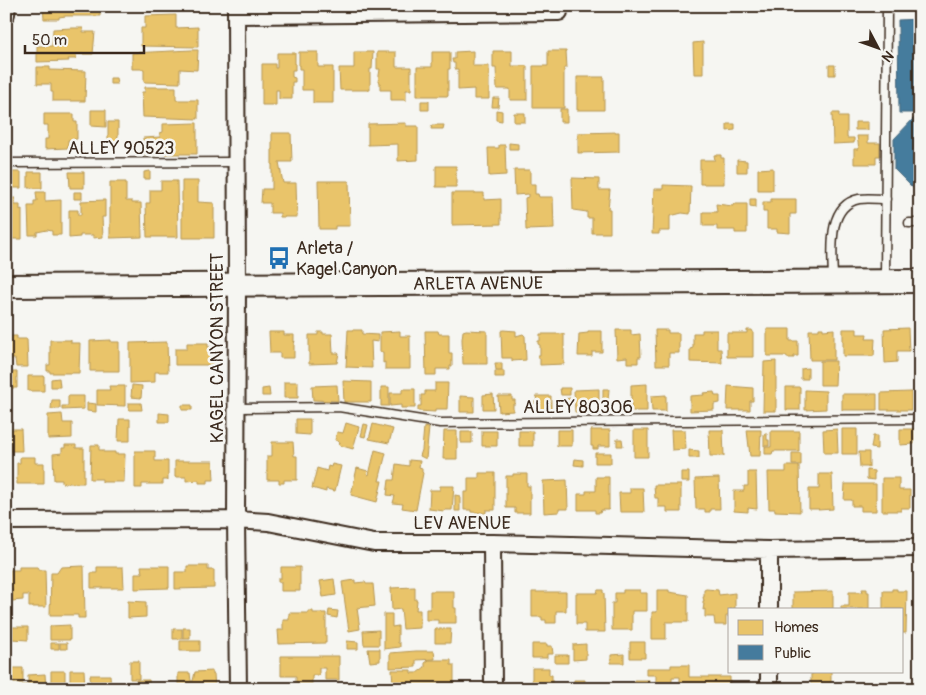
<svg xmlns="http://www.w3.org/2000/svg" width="926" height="695" font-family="Pangolin,sans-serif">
	<rect width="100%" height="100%" fill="#f6f6f2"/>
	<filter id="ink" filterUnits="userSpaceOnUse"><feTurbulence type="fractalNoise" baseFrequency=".02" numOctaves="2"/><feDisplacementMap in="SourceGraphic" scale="10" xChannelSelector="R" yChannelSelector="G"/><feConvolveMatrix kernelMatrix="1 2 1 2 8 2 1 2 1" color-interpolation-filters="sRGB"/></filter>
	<g filter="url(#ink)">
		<!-- homes -->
		<path fill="#e9c46a" stroke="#b59653" d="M43,6H100V16H66L59,17V19H44Z
			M145,6H176V11L145,10Z
			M176,15V28L198,27V47L141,46V28H145V16Z
			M72,28H83V32H95L93,54H76V59H68L69,61L37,62V46H52L53,29Z
			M703,42V74H694L693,43Z
			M192,50H198L197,70L180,69V83L144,82V69H132V53Z
			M473,51V66H489V99H474V89L458,90V69H455V63H453L452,59H455V52Z
			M493,51H512V66H527V100H510V89H497L496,68H493Z
			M548,51H566L567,68H564V108H533V66H548Z
			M299,52H318V67H333V103H313V90H302V69H299Z
			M354,52H373L372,69H370V90H340L339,68H354Z
			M377,52H396V67H411V90H406V100H391V90H380V82H378L380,69H377Z
			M432,52H450V69H448V96H417V67H432Z
			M277,53H295V70H292V77L295,78V82H292V99H279V90H276V105H262V64H275V68H277Z
			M829,65H835V75H829Z
			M37,67H50V70L86,71L85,101H53V92H51V84H37Z
			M577,77H604V110H577Z
			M110,78H116L117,84H110Z
			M145,87H176V100H198V119L143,117L142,92H145Z
			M493,98H499L498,107H492Z
			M421,101H429V110H421Z
			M560,109H567V122H560Z
			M91,110H106V127L91,126Z
			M496,110L502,111V121L496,120Z
			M514,113H525V122H514Z
			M832,113H839V117H847V138H854V143L833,144Z
			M44,114H74V122H77V139L68,140V148L45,149V139H48V125H44Z
			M108,122H118V146H108Z
			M855,122H868V130H855Z
			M197,123V154H143V138L160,137V133L163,132V124Z
			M406,123V126H418V160L398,161V144L368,145V124Z
			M727,124H735V130L727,131Z
			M432,125H444L443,129H431Z
			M619,132V152L578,153V133Z
			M272,133H291L292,162H279L283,183H296L297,217H280V213H270V203H261L262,189H272Z
			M857,136H868V143H880V156H876V164H854V149H859Z
			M509,143L518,144V149H509Z
			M499,145H505L506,175L489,176L488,148H499Z
			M714,155H721V158H724V184H700V160H715Z
			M737,160L747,161V172H737Z
			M436,166H456V187H436Z
			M773,168V190H758V169Z
			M514,170H530V184H535V194H538L539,197H553L554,229L526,230L525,198L528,197V194L515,195Z
			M150,171V179H144V172Z
			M6,172H21V188H6Z
			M28,172H42V188H28Z
			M69,172H84V188H70Z
			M572,178L599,179V190H610L608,209H610V233H592V218H587V212L573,210Z
			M161,181H177L178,237H147L146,203H150V190H161Z
			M182,181H198V202L214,203V238H182Z
			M318,181H349L350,226H335V229H319Z
			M110,182H126V201H132V203H141L142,237L110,238Z
			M663,185L691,186L690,214L682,213L670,216V231H659V234H652L654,189H663Z
			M36,192H45V201L61,200V235H52V231L47,230L37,232V235H29L28,206H34V201H37Z
			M74,192H82V199H74Z
			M452,193H484V200L501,199V224L452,225Z
			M6,198H15V205H20V210L22,209V239H11V235H6Z
			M750,199H756V207L750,206Z
			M771,199H796V214H790V233L777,232V229H767V212H763V202H771Z
			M105,200V217H102L103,237L93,238V235H80V237L69,238V210H78V215H81V201Z
			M716,204L733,206V204H747V233H735V230H717V226H703V212H717Z
			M819,328H823V330L834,329V360H810L809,330H819Z
			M908,328L909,351H897V362L885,363L884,329Z
			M767,329H790V341H798V356H794V358H787V356H767Z
			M843,329H857V334H867L866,339H875L874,356H843Z
			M348,330H362V334L378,335V342L371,341L372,368L346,367Z
			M466,330L487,331V364H463L462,339L463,331Z
			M503,330L516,331V336L523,334L525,336L526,360L512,361V358H502L501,331Z
			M616,330H631V335L640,334L641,357H638V363H627V357L617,358Z
			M655,330H668V333H679V353H669V365H656Z
			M702,330H717V349H721L722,363L690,362V349L693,348V333H702Z
			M747,330H752L753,332V357H727V333H747Z
			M400,331V336H410V369H385V362L383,363V352H380V332Z
			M425,331H438L439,334H449V353H452V366H450V369H436V375H426Z
			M588,331H602V352H592V356H578L579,334L588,333Z
			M269,332H284V335H294V342L295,341L294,344V358H280V353H270Z
			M318,332H323V334H332L333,353H339L337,363L309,364V335H318Z
			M540,334H564V364L540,365V358H538V355H540V345L538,344V341H540Z
			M6,335L7,336H17V339H27L28,367H16L15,359H6Z
			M50,340H71V343H80L79,373H50V371H47V365H50Z
			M111,340V342H119V371H90V341Z
			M167,342L168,372H155V382L130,383V343Z
			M187,343H208V347H214V365H175V349H187Z
			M776,361V411H763L764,362Z
			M820,361H836L835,385H820Z
			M495,363H502V370H496Z
			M808,368V379H801V369Z
			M495,371H504V377H495Z
			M6,372H17V388H6Z
			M28,376H44V391H28Z
			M59,378L60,387H51V379Z
			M343,381L371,382V402H344Z
			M284,382H298V398H284Z
			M435,383H448L447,409H435V412L418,411V406H421V395H425V391H435Z
			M647,384V411H631V385Z
			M132,385L142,386L141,398L131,397Z
			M337,385L338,401L313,400L312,386Z
			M109,386H125V406L97,405V390H110Z
			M728,386L753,388V401H750V410H727Z
			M381,387H389V406H381Z
			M786,387H800V410H786Z
			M269,388L270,396H262V389Z
			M560,388H570V395H561Z
			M402,389H415V408H401V405L390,406V393H402Z
			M599,389V401H589V411L575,412L574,390Z
			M603,389H609L608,401L603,400Z
			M805,390L826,391V409L805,410Z
			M714,392L715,396H720V403L714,404V410L690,411V396L704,395L703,393Z
			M911,392V410H881V393Z
			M493,394L494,409H483V395Z
			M842,394H877V410H842Z
			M916,394H920V410H916Z
			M666,395V411H652L651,396Z
			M68,396H84V409L62,410V406H68Z
			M460,396L474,397V412H460Z
			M498,396H512V400H515V404H513V411L499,412Z
			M536,396H551V412H536V407L534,406V402H537Z
			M570,398L571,406H565V399Z
			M52,400H60V409H51Z
			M87,403L96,404V412L87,411Z
			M129,403H141L142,410H129Z
			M182,405H192V410H182Z
			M159,413L169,414V422H159Z
			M62,414L63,423H72V438L48,439V415Z
			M119,419H130V441H118Z
			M296,419H310V435L296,434Z
			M346,423L359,427L353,449L339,445L340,442L335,440L337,432L343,433Z
			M364,424L368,425L365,437L361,436Z
			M373,424L393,429L389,443L369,439Z
			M424,427L429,428L426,459L420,456L422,450Z
			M10,429H21L22,451H8L7,435H10Z
			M837,429L838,453H824L823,430Z
			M842,429H857V454H842Z
			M900,429H914V444L900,445Z
			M557,430H572V446H557Z
			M591,430H610V446H598V449H593V446H591Z
			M634,430H648V457H634Z
			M671,430H685L686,449L672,450Z
			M709,430H723L724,456H710Z
			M747,430H761L760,456H750Z
			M444,431H457V459H443Z
			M482,431H497V446H482Z
			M519,431H533V446H519Z
			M771,431H799V451H773L772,454H765V447H771Z
			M461,432H472V443H461Z
			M764,434H767V440H769V446H764Z
			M873,436H877V449L871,448Z
			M617,439H622L623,446H617Z
			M272,442H293L294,456H297V480H284V483H279V480H267V456H272Z
			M65,445H76V448H84V483H62V480H54L53,454L62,453V448H65Z
			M91,445H99V450H103V452H115V454H125L124,482H102V479H90Z
			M375,450L386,453L379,481H382L377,502L351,495L357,468L368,471L367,474L369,475Z
			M689,450L699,451V458H689Z
			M135,451H155V461H168V480H163V484H142V488H135Z
			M859,452H869V467H860Z
			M595,453H611V463H595Z
			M792,453H801V465H792Z
			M20,457H35V463H44V484H17V463H20Z
			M575,459L583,460V466L574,465Z
			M409,460L420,461L419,467L422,468V472L423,473L416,510L402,508L403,504L393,503L395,496L387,495L389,480H394L396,464L409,466Z
			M175,461H213L214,480H208V483H199V480L186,481V477H175Z
			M332,464L341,466L335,491L326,489V492L312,488L317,468L327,471L328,466L331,467Z
			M786,466H799L800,512L775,511V509H769L768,472H786Z
			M867,470L874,471V480L867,479Z
			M681,472H689V482H681Z
			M748,472H756L757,509L748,508V512L734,511V491H744V486H748Z
			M479,473H495V510H486V513L471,512V510H464V492H468V478H479Z
			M513,474H527V486H530V513H515V508H506V476H513Z
			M819,474H832L833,509L818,510L819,509H809V489H819Z
			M596,477H609V510H601L600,513H595V510H578V494H586V491H596Z
			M719,478L720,509H710V512H705V509H696L695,479Z
			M882,478H899V490H910V508H901V511H882Z
			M567,480L568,509H559V512L544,513L543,481Z
			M845,484H876V511H861V506H852V500H844Z
			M654,485H681V512H667V507H658V498H655Z
			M440,486H454L452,510H444V511L429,509L430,490H440Z
			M630,488H643L644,512H620L619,493H630Z
			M455,495L460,496V511H455Z
			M84,566L85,618H78V615H50L51,573H57L61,567Z
			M141,566H169V588L135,589V573H142Z
			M187,566H208V570H214V588L175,589V572H187Z
			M19,567H38V570H45L46,607H29V595H23V600L12,601V589H9V574H10V570H19Z
			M97,567H123L124,588H91V573H97Z
			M281,567H300V591H281V582H278V578H281Z
			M334,579L336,595L323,597L320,581Z
			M355,580V583L365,582L366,584H373L375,606L357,608L360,629L349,631L342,582Z
			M415,587V600H417L416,610H420V628L403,629L401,609L392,610L391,588Z
			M706,589L718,590L719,595L735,593V609H730V616H726V625H715L714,617H705V609L703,610L704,604H703V601H704L703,597H704V590Z
			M862,589H867V592H869V609H841V606H849V592H863Z
			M892,589H897V591H907L906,633H902V609H883V591H892Z
			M598,590H603V593H604L605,632H585V624H576V593H597Z
			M623,590H640V593H647V611H632V630H612V603H615V593H623Z
			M657,590H669V592L688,595V622H666V639H652V612H657Z
			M430,591H454V608H456V623H438V620H426V609H430Z
			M833,591V609H793V592Z
			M532,592H566V611H556V623H546V620H542V617H532Z
			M128,601L146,602V617L128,618Z
			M920,606V622H916V607Z
			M329,610L338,611L337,618L328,616Z
			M308,611H313V613H326V643L279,644L278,630H283V620H289V613H308Z
			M384,614H392V627L398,626V643H400V647L384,649Z
			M70,625V640H50V626Z
			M11,627H28V640L11,639Z
			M183,628H190V638H183Z
			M173,629H182V639H173Z
			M435,629H451L450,643H435Z
			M379,630V645H364L363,631Z
			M180,641H200V651H180Z
			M347,641L358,642V649H347Z
			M630,642H645V658H630Z
			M51,643H59V649H51Z
			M60,643H67V649H60Z
			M532,644H547V646H552L553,654H547V658H532Z
			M586,644V659L573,660V645Z
			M368,649H380V661L370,662Z
			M416,651H434L435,659L416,660V667L390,668V653Z
			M624,654V663H611V655Z
			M555,655H568V663H555Z
			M281,656H339V680H325V668H319V675H312V684H296V676H281Z
			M429,660H451V665H454V684H435V685L401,686V684H393L392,670H411V673H417L425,667V663Z
			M130,661H139V679H130Z
			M671,665H689V677H730V689H680V677H672V684H656V675H646V668H671Z
			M9,668H23V683H9Z
			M532,668H549V675H552V689H532Z
			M70,670H84L85,689H70Z
			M51,671H65V685L51,686Z
			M212,671V674H214L215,689H178V673H190L191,681H193L195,672Z
			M813,671H831V689H808V685H811V674H813Z
			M45,674L46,689H23L22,685H28V675Z
			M90,675H110L111,689H91Z
			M136,680H149L150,689H128V685H136Z
			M574,680H585L584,689H574Z
			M634,680H649V689H634Z"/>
		<!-- public -->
		<path fill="#457b9d" stroke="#426377" d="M920,19V113H899L898,20Z
			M915,117H920V190H915L894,169V139Z"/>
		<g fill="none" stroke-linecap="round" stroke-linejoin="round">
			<defs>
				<path id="lane" d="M6,163L236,162
					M909,223H920
					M885,279L887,6
					M833,280C833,255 825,206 859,199C867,198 877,199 886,199
					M237,408L339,407L440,423L920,419"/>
				<path id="street" d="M236,6L237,285L236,520L238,689
					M6,14L7,6
					M236,15L559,12
					M6,521L236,520L268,522L374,543H492L769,550L920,548
					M492,543L493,689
					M769,550V609
					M769,671V689"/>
				<g id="secondary">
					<path id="s1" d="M6,286L920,281"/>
				</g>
			</defs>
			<!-- lane casing -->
			<use href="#lane" stroke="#3b2a1e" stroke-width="11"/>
			<!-- street casing -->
			<use href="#street" stroke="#3b2a1e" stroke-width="20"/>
			<!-- secondary casing -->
			<use href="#secondary" stroke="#3b2a1e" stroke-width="26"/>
			<!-- lane -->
			<use href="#lane" stroke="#f6f6f2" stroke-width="8"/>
			<!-- street -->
			<use href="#street" stroke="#f6f6f2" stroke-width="16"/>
			<!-- secondary -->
			<use href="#secondary" stroke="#f6f6f2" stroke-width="22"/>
		</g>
	</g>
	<!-- icons -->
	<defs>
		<symbol id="bus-bare" viewBox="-9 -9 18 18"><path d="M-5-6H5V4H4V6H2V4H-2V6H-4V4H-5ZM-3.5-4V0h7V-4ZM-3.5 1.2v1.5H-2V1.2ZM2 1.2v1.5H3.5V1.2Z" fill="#1f6fb2" stroke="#f6f6f2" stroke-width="2.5" paint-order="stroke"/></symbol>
	</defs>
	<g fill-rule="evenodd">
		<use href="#bus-bare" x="263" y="242" width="32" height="32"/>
	</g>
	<g text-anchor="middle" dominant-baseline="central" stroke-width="5" stroke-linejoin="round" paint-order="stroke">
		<!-- street labels -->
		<g font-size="18" fill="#3b2a1e" stroke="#f6f6f2">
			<text x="121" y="148">ALLEY 90523</text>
			<text stroke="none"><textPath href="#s1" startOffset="472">ARLETA AVENUE</textPath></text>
			<text transform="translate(217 348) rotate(-90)">KAGEL CANYON STREET</text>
			<text x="578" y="407">ALLEY 80306</text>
			<text x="462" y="523">LEV AVENUE</text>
		</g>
		<!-- poi labels -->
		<g font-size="18" fill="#3b2a1e" stroke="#f6f6f2" text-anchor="start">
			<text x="296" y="248">Arleta /<tspan x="296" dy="21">Kagel Canyon</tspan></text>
		</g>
	</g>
	<!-- margin -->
	<rect width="926" height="695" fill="none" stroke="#f6f6f2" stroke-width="25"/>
	<rect x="12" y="12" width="901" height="670" fill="none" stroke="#3b2a1e" stroke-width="2" filter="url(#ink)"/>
	<!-- legend -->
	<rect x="728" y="608" width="175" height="65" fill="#f6f6f2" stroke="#aba49d"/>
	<rect x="738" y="620" width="25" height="15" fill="#e9c46a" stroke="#aba49d"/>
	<text x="774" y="632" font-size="15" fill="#3b2a1e">Homes</text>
	<rect x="738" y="645" width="25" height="15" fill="#457b9d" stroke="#aba49d"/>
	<text x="774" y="658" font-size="15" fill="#3b2a1e">Public</text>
	<!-- north arrow -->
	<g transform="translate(878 48) rotate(131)" stroke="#f6f6f2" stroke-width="4" paint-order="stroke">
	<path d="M0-4L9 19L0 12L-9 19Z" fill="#3b2a1e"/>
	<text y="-8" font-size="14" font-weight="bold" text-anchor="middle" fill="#3b2a1e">N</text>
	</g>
	<!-- scale -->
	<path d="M25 45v8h119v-8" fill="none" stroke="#3b2a1e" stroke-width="2.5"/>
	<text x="32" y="45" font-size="15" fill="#3b2a1e" stroke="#f6f6f2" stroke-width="4" paint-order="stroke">50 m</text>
</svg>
